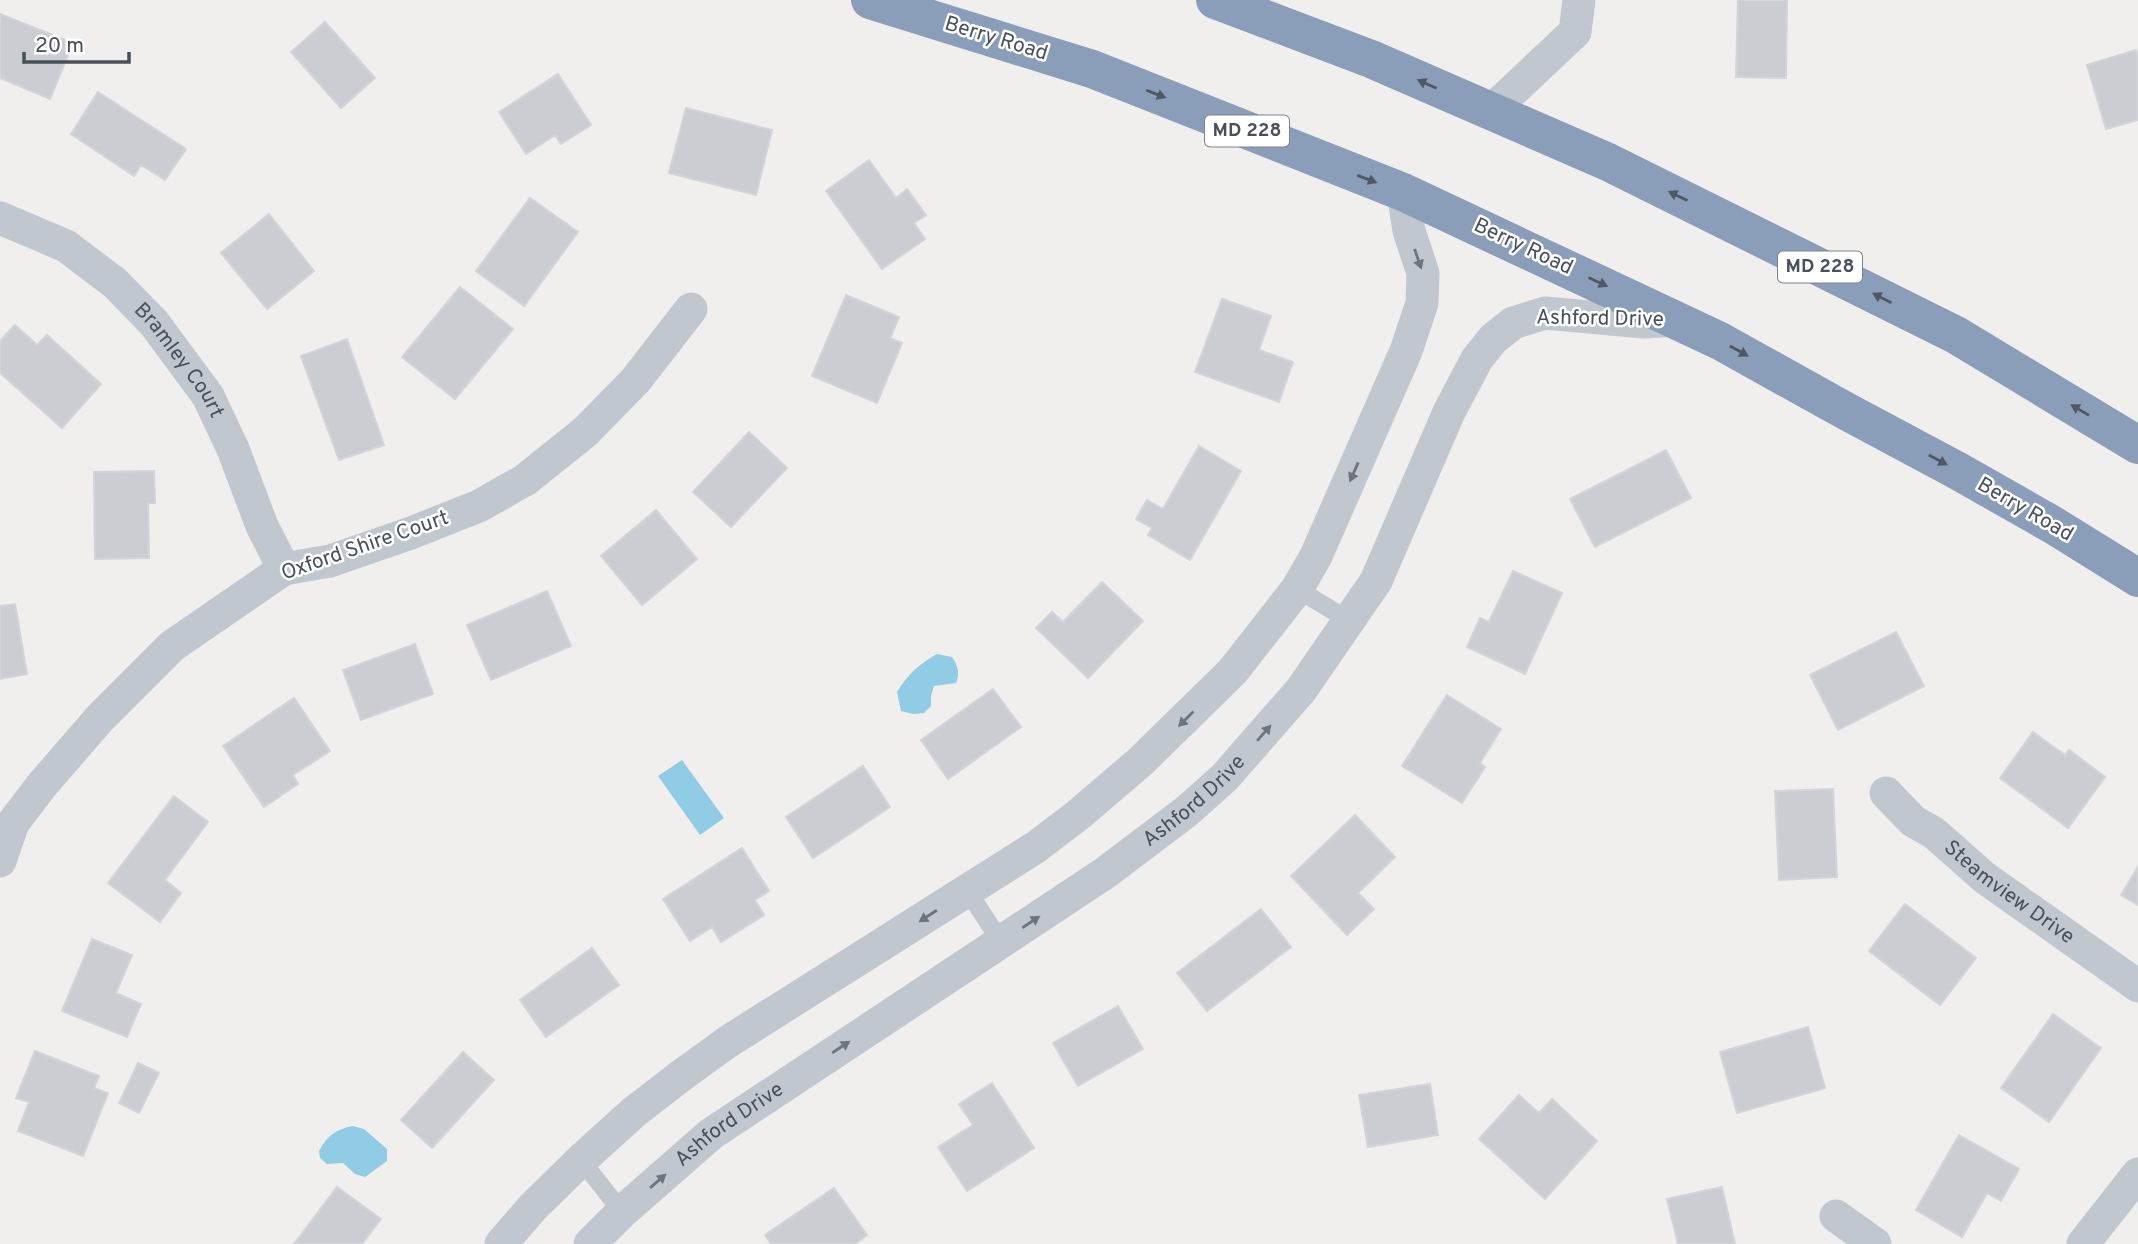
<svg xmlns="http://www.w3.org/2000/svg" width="2138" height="1244" font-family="Overpass,sans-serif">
	<rect width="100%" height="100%" fill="#f1eeee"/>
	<!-- water -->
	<path fill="#90cde5" d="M937,654L952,657C958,666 960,673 956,683L934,686L931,696V706L924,713L913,714L901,711L897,692C908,674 919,664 937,654Z
		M682,760L724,818L700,835L658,776Z
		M353,1126L364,1129L387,1149V1161L365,1177L355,1174L343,1163L327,1164L320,1158L319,1151C327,1136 336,1129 353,1126Z"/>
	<!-- building -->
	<path fill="#cccdd3" stroke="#d3d4d9" stroke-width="2" d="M1738,0H1787L1786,78L1736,77Z
		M0,14L73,43L50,99L0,78Z
		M325,22L375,78L341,108L291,52Z
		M2136,50L2138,58V120L2106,129L2087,65Z
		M558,74L591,125L561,144L555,135L526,154L499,112Z
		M98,92L186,149L165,180L141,165L134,176L71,134Z
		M686,108L772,130L756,195L669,173Z
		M869,160L896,198L907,189L926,215L914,223L925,239L882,269L826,191Z
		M530,198L578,232L524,306L476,271Z
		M269,214L314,271L267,309L221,253Z
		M460,287L513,329L455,399L402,357Z
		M846,295L899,317L890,338L902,343L877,403L812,376Z
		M1222,299L1271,316L1259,350L1293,362L1279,402L1195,372Z
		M15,325L37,345L47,335L101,384L62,428L0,373V341Z
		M347,339L384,445L339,460L301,356Z
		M749,432L787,468L731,527L693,492Z
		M1199,446L1241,471L1190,560L1148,535L1152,528L1136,519L1147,500L1163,509Z
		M1666,450L1691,498L1595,547L1570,499Z
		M154,471L155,503H148L149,558L95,559L94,472Z
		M656,510L697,559L642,605L601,556Z
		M1513,571L1562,593L1525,674L1467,647L1480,618L1489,622Z
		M1102,582L1143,621L1088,678L1036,628L1052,612L1063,622Z
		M547,591L571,646L491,680L467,625Z
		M15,604L27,674L0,679V606Z
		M1896,632L1924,686L1838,730L1810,675Z
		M415,644L433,694L361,720L343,670Z
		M993,689L1021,727L948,779L921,740Z
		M1447,695L1501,729L1480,763L1485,767L1462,803L1402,766Z
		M294,698L330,751L293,775L298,784L264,807L223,746Z
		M2033,732L2065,755L2069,750L2105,777L2068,828L2000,778Z
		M863,766L890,807L813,858L786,817Z
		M1833,789L1837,877L1779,880L1775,791Z
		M174,796L208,822L165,880L181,893L160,922L108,883Z
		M1355,815L1395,857L1358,893L1374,909L1347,935L1291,876Z
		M742,848L769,891L755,900L764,915L721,942L712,927L690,941L663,899Z
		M2138,867V905L2121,895Z
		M1905,904L1976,958L1940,1005L1869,951Z
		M1261,909L1291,947L1207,1011L1177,973Z
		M92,939L132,955L116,993L141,1004L127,1037L62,1011Z
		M592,948L619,985L546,1037L520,1000Z
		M1118,1006L1143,1049L1078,1086L1053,1043Z
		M2053,1014L2101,1048L2049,1122L2001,1088Z
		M1808,1027L1825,1088L1737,1113L1720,1052Z
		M35,1051L99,1076L94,1088L108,1093L83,1156L18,1131L29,1102L16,1098Z
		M463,1052L494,1080L432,1148L401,1120Z
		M138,1063L159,1073L139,1113L119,1103Z
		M992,1083L1034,1148L967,1191L938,1147L973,1125L959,1104Z
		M1430,1084L1438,1135L1368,1147L1359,1095Z
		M1519,1095L1539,1113L1552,1099L1597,1141L1545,1199L1479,1139Z
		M1959,1135L2019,1169L2001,1201L1987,1193L1962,1237L1916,1210Z
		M337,1187L381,1219L362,1244H294Z
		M1722,1187L1735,1244H1678L1667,1199Z
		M834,1188L867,1235L855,1244H771L765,1235Z"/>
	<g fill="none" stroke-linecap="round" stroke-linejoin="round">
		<!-- lane -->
		<path stroke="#c0c7cf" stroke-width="18" d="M1297,589L1350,621
			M967,890L1001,942
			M581,1160L622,1212"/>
		<!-- street -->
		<g stroke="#c0c7cf" stroke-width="33">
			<path d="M1490,112L1575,32L1579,0"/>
			<path id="s1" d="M0,218L66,246L115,283L154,323L208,396L233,449L262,526L284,569"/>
			<path id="s2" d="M1886,793L1913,821L1934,833L1985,878L2138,986"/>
			<path d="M0,861L13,823L42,785L100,718L172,646L284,569L330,561L411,533L479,506L525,480L585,432L635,381L691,309"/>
			<path d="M1836,1216L1875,1244"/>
			<path d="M501,1244L533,1207L581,1160L634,1112L682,1075L729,1041L1036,847L1078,815L1140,762L1233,671L1297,589L1316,556L1406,351L1422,303L1423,273L1409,231L1403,192"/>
			<path id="s3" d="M590,1244L622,1212L711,1134L1105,873L1187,811L1225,777L1301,690L1376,581L1449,412L1477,359L1493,339L1513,323L1545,313L1644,322L1677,320"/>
			<path d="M2083,1244L2138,1174"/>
		</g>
		<!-- highway -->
		<path stroke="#8a9db9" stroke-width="38" d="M870,0L1092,69L1403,192L1720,341L1844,410L1958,471L2053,525L2138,578
			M1215,0L1371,59L1608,162L1956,335L2138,445"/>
	</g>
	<!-- one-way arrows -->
	<defs><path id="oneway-solid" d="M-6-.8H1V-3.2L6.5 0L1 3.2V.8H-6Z" transform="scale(1.75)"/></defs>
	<g fill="#4f5864">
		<use href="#oneway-solid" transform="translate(1427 84) rotate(-156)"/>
		<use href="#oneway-solid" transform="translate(1156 94) rotate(21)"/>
		<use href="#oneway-solid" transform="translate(1367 179) rotate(21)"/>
		<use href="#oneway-solid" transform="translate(1678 196) rotate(-154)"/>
		<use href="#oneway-solid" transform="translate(1598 282) rotate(25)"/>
		<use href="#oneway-solid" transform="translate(1882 298) rotate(-153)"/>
		<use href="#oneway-solid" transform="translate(1739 351) rotate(29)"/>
		<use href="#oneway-solid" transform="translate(2080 410) rotate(-149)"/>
		<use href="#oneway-solid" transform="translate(1938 460) rotate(28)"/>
	</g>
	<g fill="#6c747d">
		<use href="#oneway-solid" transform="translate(1418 259) rotate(71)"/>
		<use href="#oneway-solid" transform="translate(1354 472) rotate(114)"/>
		<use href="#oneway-solid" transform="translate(1186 719) rotate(135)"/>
		<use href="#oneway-solid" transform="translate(1264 733) rotate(-49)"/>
		<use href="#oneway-solid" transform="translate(928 916) rotate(147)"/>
		<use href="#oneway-solid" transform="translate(1031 922) rotate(-34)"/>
		<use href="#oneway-solid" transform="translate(841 1047) rotate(-34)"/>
		<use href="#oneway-solid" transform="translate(658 1181) rotate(-41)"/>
	</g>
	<g text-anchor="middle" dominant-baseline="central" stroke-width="5" stroke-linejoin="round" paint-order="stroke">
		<!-- shield labels -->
		<g fill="#fff" stroke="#7f848c" stroke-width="2">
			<rect x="1205" y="115.5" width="84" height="31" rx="5"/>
			<rect x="1778" y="251.5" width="84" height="31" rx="5"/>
		</g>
		<g font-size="19" font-weight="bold" fill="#48505a">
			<text x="1247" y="131">MD 228</text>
			<text x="1820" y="267">MD 228</text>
		</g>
		<!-- street labels -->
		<g font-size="21" fill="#48505a" stroke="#fff">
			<text transform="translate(996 39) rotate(17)">Berry Road</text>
			<text transform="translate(1523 247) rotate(25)">Berry Road</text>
			<text transform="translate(1600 319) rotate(1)">Ashford Drive</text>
			<text stroke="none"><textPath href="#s1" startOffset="234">Bramley Court</textPath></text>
			<text transform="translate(2025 510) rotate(30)">Berry Road</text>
			<text transform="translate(365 546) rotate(-19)">Oxford Shire Court</text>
			<text stroke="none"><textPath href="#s3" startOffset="751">Ashford Drive</textPath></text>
			<text stroke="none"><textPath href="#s2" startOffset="159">Steamview Drive</textPath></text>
			<text stroke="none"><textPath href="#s3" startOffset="184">Ashford Drive</textPath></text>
		</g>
	</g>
	<!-- scale -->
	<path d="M24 52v10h105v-10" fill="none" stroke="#48505a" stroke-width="3.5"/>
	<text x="35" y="52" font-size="21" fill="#48505a" stroke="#ffffff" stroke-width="5" paint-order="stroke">20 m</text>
</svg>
